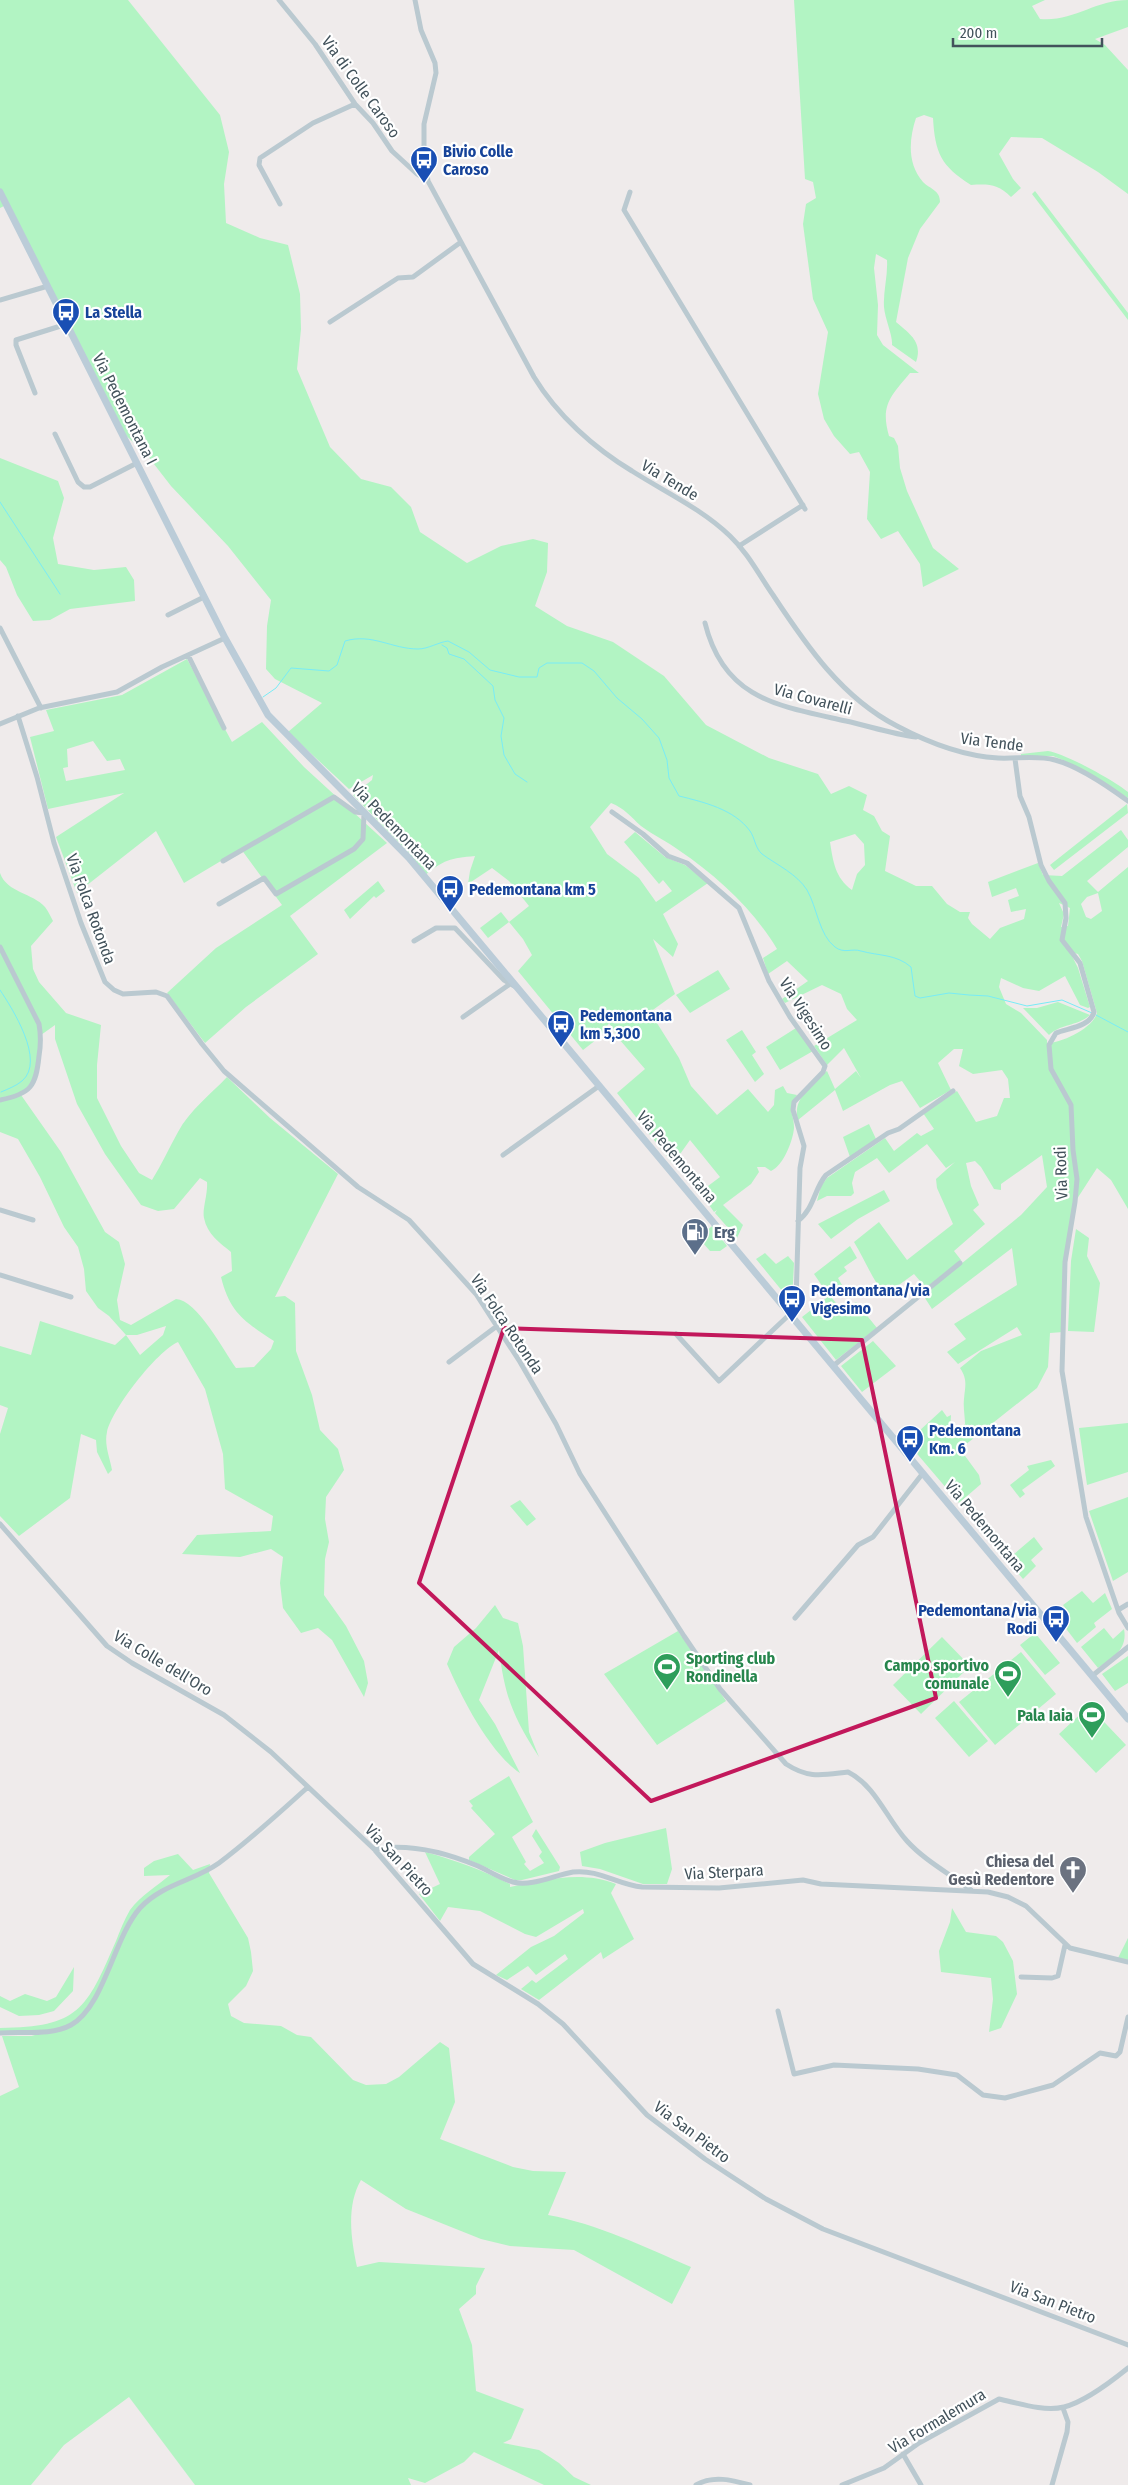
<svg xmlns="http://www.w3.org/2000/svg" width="1128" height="2485" font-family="'Fira Sans Condensed',sans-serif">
	<rect width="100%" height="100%" fill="#efebeb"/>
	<!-- green -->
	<path fill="#b2f4c3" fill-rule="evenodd" d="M0,0H128L220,115L229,152L224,184L226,223L260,238L288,245L300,294L301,329L297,369L330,447L361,479L391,487L411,507L420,532L467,563L501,546L533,539L548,543L547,572L535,606L567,626L613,642L664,676L706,725L769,758L818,774L831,794L849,786L867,795L863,810L874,816L882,831L890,836L885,871L916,886H932L947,904L960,912H970L968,918L972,924L990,939L1000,928L1024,919L1026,909L1011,912L1008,900L1019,896L1016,888L992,897L988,882L1038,863L1043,875L1062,876L1121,830L1128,840V847L1087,881L1098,892L1128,867V1209L1111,1180L1097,1168L1075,1202L1065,1262L1063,1332L1050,1333L1048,1367L1037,1388L960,1449L979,1475L981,1484L959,1503L907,1442L942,1410L947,1417L951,1415L950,1434L965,1424C965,1416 963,1407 964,1399C965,1386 968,1380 960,1368L981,1351L1022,1335L1017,1327L958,1364L947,1352L966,1339L954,1324L1017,1285L1012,1248L932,1309L923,1295L1021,1215L1047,1187L1042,1155L1001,1184V1190L994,1189L981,1167L975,1161L966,1163L971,1186L979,1205L973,1210L985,1224L954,1251L961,1260L926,1288L914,1274L885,1295C872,1279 865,1260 854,1242L879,1222L907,1260L953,1224L937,1188L936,1179L955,1162L946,1168L927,1144L889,1173L877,1158L855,1172L852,1183L854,1193L851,1196H827L817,1201L821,1186L827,1178L885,1138L894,1151L917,1133L921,1136L934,1129L923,1113L957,1091L976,1122L997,1116L1004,1098H1010L1008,1079L1002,1070L973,1074L959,1066L963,1049H954L938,1063L951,1090L920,1108L902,1081L890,1085L843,1111L835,1090L798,1120C792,1099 811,1087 824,1073L827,1071L835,1089L856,1071L861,1078L844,1048L827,1065L814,1046L857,1020L847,1009L841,994L822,985L785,1003L782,999L808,981L787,961L768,974L763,958L777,949C754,910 717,876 680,851C668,842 653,835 641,826C631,817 624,808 611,803L590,827L607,854L639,878L656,902L672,891L663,880L659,884L624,842L635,832L665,857L685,865L708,883L663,914L678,944L673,957L653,939L675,994L650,1012L679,1058L691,1086L717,1115L748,1089L768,1112L774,1105L775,1090L783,1086L787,1093L797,1095C786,1111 794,1112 794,1128C793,1141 783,1166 771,1171L765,1167H757L759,1172L751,1184L723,1205L743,1225L737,1238L715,1213L717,1210L714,1212L700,1192L720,1177L690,1140L673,1164L617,1093L645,1069L619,1039L609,1023L601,1036L583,1050L518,971L532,955L523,939L509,922L488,938L480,928L501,912L509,922L529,906L509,881L492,868L468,884L470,871L475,856C451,858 443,860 424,876L409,858L410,854L353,795L372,780L373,775L349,789L288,732L322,703L275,679L266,669L267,626L271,600L228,546L171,486L147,455L120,430L6,205L0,208ZM855,834L864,844L865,865L857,874L852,890C835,878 833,861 830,842ZM1098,893L1102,911L1091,919L1086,917L1081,904L1087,897ZM1059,903L1070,908L1068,926L1061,927L1064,914ZM1070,952L1078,954L1082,961L1097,1013C1093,1028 1062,1043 1047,1043V1040L1021,1013L1006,1004L999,987L1001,978L1023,988L1039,991L1065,976L1080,1005L1088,1008L1090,1007L1078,968Z
		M794,0H1045L1032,6L1040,19C1073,22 1095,0 1128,0V27L1095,39L1105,45L1128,70V194L1098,172L1042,138L1011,137L999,154L1013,179L1021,188L1011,197C998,184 989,184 971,185C941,166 935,153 933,118L924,115L916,118C909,139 907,164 923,182C930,189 940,190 940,202L920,229L908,258L896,322C910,334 923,342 916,362L892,345C893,336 885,319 884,307C883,291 888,276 887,260L876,254L874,268L878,305L877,335L883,345L919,373H910C891,396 880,405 889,436L894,438L898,446L900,468L907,491L933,548L959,569L923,587L920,564L898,531L881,539L867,519L870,472L859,452L850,454L834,436L824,419L818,394L828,332L813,299L803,224L806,204L816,198L813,182L805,179Z
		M1035,191L1128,313V320L1032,194Z
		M0,458L58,481L64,498L53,538L58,564L94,570L126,567L134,580L135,601L70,609L50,620L33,621L17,595L6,567L0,560Z
		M187,659L232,742L262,722L304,767L387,843L290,916L318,954L246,1007L205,1043L167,993L216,948L282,905L241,849L184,883L156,831L77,893L56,837L124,793L48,809L30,737L54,731L46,710L122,695ZM93,741L107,761L120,759L125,770L66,781L63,768L68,767L67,749Z
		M1048,751C1064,753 1115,781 1128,792V798L1063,760L1053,756H1021V754Z
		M1127,804L1128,813L1054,870L1050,865Z
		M0,873C7,893 33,893 45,907C48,911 51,917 53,921L31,946L33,969L39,982L66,1013L101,1025L97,1065V1098L121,1146L139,1173L152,1180C162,1164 169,1148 178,1132C189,1111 211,1094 227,1077L270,1118L338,1174L275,1297L285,1296L295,1303L296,1351L312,1395L320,1430L338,1449L344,1470L326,1497L325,1519L329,1542L325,1559L324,1595L346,1626L364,1661L368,1683L364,1697L332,1640L318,1628L301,1633L283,1608L280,1583L283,1557L271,1549L240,1557L182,1554L197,1535L271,1531L273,1516L225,1489L223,1454L205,1389L178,1342C157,1351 112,1409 107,1432C104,1445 110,1458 112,1470L108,1474L97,1452L96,1440L81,1434L70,1498L19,1536L0,1516V1434L8,1408L0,1405V1346L31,1355L40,1321L115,1345L126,1335L109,1316L98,1308L86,1291L84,1269L78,1247L64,1227L40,1177L18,1139L0,1132ZM55,1025V1039L77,1104L105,1154L141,1205L158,1211L174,1209L200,1178L207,1182C208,1194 202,1210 204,1218C207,1234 220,1243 231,1252L232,1271L221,1277C230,1313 244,1321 274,1341L271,1349L254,1367L236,1368C224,1351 197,1300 176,1299L131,1325L120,1320L117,1300L125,1264L119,1242L105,1232L61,1152L21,1095L37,1075L41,1035ZM166,1326L163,1335L140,1355L126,1335H137Z
		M378,881L385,891L376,898L374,896L350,919L344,910Z
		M718,970L730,989L690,1013L676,995Z
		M1058,1002L1090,1015C1078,1026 1060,1024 1049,1035L1023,1008H1037Z
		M796,1028L813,1051L780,1070L766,1047Z
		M742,1030L756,1052L752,1055L764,1074L755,1082L726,1040Z
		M869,1124L876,1139L850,1157L843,1137Z
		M884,1190L890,1201L858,1219L831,1239L818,1224Z
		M712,1226L727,1246L720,1251H710L703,1243V1234Z
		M1076,1229L1089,1238L1087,1256L1100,1283L1094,1332L1068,1331L1071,1261Z
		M850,1246L857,1258L844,1267L847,1271L838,1278L842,1285L830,1296L844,1312L856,1302L877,1328L836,1360L802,1317L829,1296L814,1274Z
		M765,1253L776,1264L788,1256L794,1263L792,1303L756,1259Z
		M873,1341L896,1366L862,1392L841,1366Z
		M1128,1423V1472L1087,1485L1079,1428Z
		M1051,1460L1055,1466L1022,1490L1025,1494L1020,1498L1010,1485L1029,1470L1027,1466Z
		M1128,1497V1572L1113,1581L1089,1511Z
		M520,1500L536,1519L527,1526L510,1506Z
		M1034,1537L1043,1549L1031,1560L1036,1566L1023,1579L1007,1560Z
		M1082,1591L1093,1603L1105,1593L1112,1609L1094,1623L1096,1627L1077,1643L1061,1622L1070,1614L1063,1605Z
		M495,1605L503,1618L518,1623L523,1646L529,1732L539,1757C513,1717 505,1697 499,1650L479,1700L495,1724L520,1773C489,1752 462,1698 447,1664L454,1647L476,1628Z
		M1104,1628L1113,1639L1124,1629C1128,1650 1112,1658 1098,1668L1081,1647Z
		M678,1631L726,1701L657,1745L604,1674Z
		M1035,1633L1060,1663L1045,1675L1020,1645Z
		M942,1637L970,1666L921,1714L893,1685Z
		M1021,1652L1056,1694L995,1745L959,1702Z
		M1128,1656V1683L1115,1691L1102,1674Z
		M954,1701L988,1741L969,1757L935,1718Z
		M1089,1706L1126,1745L1096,1773L1059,1734Z
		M509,1776L533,1822L512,1837L526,1862L524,1864L530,1871L544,1863L539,1856L542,1852L532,1836L536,1829L560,1867L559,1871L522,1880H515L469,1860V1857L495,1834L471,1808L473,1806L469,1801Z
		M666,1828L672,1869L667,1884H643L600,1869L582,1866L580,1852L605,1843Z
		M425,1852C455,1860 482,1870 510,1884V1887C545,1880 581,1870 616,1884L611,1893L634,1939L603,1959L601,1952L539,2000L521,1989L532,1980L536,1983L568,1959L565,1954L536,1975L528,1966L507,1980L496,1975L531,1947L554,1936L584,1913L583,1909L536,1937L525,1934L480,1911L448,1907L440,1921L419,1894L440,1884Z
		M178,1854L193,1870L210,1864L209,1873L248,1938L251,1952L253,1971L246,1986L228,2004L231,2016L244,2023L281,2026L297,2035L311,2037L353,2080L366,2085L386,2084L399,2077L440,2042L449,2048L455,2102L440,2139L513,2167L533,2171L566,2172L548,2215C598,2224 645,2247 691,2267L672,2304L574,2250L510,2246L481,2239L406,2209L361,2180C346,2206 351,2239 357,2267L379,2262L485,2268L476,2286V2294L459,2309L472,2345L476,2391L524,2409L511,2439L503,2443L539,2450L559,2463L574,2477L591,2485H544L474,2452L464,2462L425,2483L408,2478L411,2485H195L129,2397L64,2445L31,2485H0V2096L19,2087L2,2036H35L18,2031H0V2028C79,2027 86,2010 116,1941C120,1931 124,1920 130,1910C140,1896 157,1886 170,1875L144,1876V1868L154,1861Z
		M952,1908L966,1932L996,1936L1003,1942L1013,1961L1017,1994L1001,2028L989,2032L993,1999L991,1978L941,1972L939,1951L950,1922Z
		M1128,1938V1960L1118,1958Z
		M74,1967L73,1991L54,2011L39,2015L19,2016L0,2007V1996L10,2001L25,1994L47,2001L56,1997Z"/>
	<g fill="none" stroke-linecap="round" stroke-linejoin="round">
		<!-- stream -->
		<path stroke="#79ecf6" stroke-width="1" d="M0,502L60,594
			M442,645L447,648L449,654L464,659L493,686L495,700L504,718L501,736L504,755L515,774L527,782
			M263,697L276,688L291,668L329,671L337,665L345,641C372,633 392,649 418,649C428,649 439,642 448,641L469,652L490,670L519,677H537L539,668L547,663H582L594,671L617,698L642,719L659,738L667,760L669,778L679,796C703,802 734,809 750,831C755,838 755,848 762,854C777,865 797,874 807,890C817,907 819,935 835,947C844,954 852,948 861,951C879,956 896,954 911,967L915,996L920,998L949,993L969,995L988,996L1027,1006L1062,1000L1092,1013
			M0,990C12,1008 46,1061 22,1081C16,1086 8,1089 1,1092
			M1096,1015L1128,1032"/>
		<!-- street -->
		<path stroke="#bac9d0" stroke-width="5" d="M279,0L315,44L355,104L373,123L392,151L417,174L428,181
			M415,0L421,30L435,63L436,73L424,124V157L428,181L534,377C557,415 594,448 632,471C665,492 702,509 730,536C748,553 759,575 773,595C806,645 842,698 897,726C929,743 962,756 998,758C1016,759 1037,755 1055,760C1078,766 1109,787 1128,801
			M630,192L624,210L805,509
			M280,204L259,165L260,158L313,123L355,104
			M0,300L48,286
			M330,322L398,278L413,277L461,242
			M35,393L16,345V340L67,324
			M55,434L78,482L84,487H90L137,463
			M739,546L803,505
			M168,615L204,597
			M705,623C724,700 779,706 846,721C869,726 892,734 916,737
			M0,628L41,708
			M188,655L224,728
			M18,716L37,777L54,843L81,923L105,982L114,990L123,994L156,992L167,996L202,1044L224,1071L358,1187L409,1220L476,1294L520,1362L556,1424L580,1474L684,1636L720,1689L786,1764C809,1779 822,1775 848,1772C876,1786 886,1818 907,1841C924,1860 950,1874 971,1890
			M0,724L39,708L117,692L162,667L225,638
			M1015,759L1020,796L1029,817L1041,865L1049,881L1065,903L1066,918L1062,940L1080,963L1094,1012C1090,1027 1068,1028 1056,1033L1049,1045L1051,1069L1071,1105L1073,1150L1077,1179L1075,1202L1065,1262L1062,1371L1086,1517L1119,1613L1128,1628
			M612,812L643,834L668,856L687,863L739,908L769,981L790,1017L825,1066L823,1072L794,1102L793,1110L804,1146L800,1168L796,1301L790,1314L719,1381L676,1334
			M219,904L264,878L276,894L354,849L363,839L364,813L355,812L334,797L223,861
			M414,941L436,928H455L504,980L516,987
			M0,947L39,1024C41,1035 41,1044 39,1056C36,1086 31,1094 0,1100
			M463,1017L510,984
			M503,1155L599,1086
			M0,1210L33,1220
			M798,1221C814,1209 814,1189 826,1175L888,1133L899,1129L953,1091
			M0,1275L71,1297
			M449,1362L497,1326
			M833,1366L960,1263
			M0,1524L107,1646L132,1663L224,1715L271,1752L374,1849L473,1964L538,2004L563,2024L647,2115L705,2159L766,2199L823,2229L1128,2345
			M1118,1610L1128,1604
			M795,1618L858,1545L873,1537L923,1473
			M1092,1676L1128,1647
			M374,1849C410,1843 445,1852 478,1866C489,1871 501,1879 513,1882C531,1887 555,1875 573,1872C599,1869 618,1885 642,1887L719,1888L803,1880L821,1884L988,1892L1008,1897L1026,1906L1070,1948L1128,1962
			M1021,1977L1052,1978L1058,1976L1065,1945
			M778,2011L794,2074L834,2065L918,2069L957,2075L983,2095L1005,2098L1053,2085L1100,2053L1116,2056L1120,2052L1128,2017
			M0,2033C22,2031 51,2036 71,2025C104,2007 114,1937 140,1908C162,1884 194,1881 219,1863C250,1840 279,1813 308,1787
			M903,2454L921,2485
			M696,2485C713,2475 732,2480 750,2485
			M842,2485L884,2468L919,2443L999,2399C1018,2403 1044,2412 1064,2407C1084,2402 1112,2381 1128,2368
			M1052,2485L1067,2432L1068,2422L1063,2408"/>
		<!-- secondary -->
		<path stroke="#bbccd8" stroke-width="7" d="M0,192L225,638L268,715L409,858L1128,1719"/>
	</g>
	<!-- marked area -->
	<path fill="none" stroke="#c2185b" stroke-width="4" stroke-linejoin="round" d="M504,1328L862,1340L936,1698L651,1801L419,1583Z"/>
	<!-- icons -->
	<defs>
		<symbol id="bus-pin" viewBox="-11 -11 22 30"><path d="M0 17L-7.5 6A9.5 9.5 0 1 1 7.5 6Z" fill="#1a4fb4" stroke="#fff"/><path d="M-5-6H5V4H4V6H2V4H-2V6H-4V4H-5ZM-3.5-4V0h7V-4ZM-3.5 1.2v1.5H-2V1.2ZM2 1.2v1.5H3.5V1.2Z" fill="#fff"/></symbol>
		<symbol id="fuel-pin" viewBox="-11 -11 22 30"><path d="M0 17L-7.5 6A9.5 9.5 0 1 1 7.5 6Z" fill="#5c6f8a" stroke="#fff"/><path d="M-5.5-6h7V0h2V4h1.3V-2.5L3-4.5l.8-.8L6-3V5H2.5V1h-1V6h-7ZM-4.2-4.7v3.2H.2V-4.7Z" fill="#fff"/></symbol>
		<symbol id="stadium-pin" viewBox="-11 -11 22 30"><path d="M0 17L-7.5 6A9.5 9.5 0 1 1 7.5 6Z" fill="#2e9e5b" stroke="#fff"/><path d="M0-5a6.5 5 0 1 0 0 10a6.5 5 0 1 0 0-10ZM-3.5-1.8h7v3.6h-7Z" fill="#fff"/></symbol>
		<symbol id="church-pin" viewBox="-11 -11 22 30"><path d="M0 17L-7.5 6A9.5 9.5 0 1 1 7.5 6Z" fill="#6b7280" stroke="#fff"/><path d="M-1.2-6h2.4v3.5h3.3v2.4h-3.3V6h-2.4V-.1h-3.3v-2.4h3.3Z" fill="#fff"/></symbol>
	</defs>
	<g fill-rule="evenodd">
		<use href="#bus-pin" x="408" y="144" width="32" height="43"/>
		<use href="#bus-pin" x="50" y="296" width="32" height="43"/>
		<use href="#bus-pin" x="434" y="873" width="32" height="43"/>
		<use href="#bus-pin" x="545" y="1008" width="32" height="43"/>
		<use href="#fuel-pin" x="679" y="1216" width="32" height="43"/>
		<use href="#bus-pin" x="776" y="1283" width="32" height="43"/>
		<use href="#bus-pin" x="894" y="1423" width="32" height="43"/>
		<use href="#bus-pin" x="1040" y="1603" width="32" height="43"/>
		<use href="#stadium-pin" x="651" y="1651" width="32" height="43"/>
		<use href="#stadium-pin" x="992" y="1658" width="32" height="43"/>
		<use href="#stadium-pin" x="1076" y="1699" width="32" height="43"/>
		<use href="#church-pin" x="1057" y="1854" width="32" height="43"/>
	</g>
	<g text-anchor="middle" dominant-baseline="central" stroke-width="4.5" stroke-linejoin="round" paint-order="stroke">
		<!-- street labels -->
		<g font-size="16" fill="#42525b" stroke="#fff">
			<text transform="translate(361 87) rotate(54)">Via di Colle Caroso</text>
			<text transform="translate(125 409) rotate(63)">Via Pedemontana I</text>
			<text transform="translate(670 480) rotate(31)">Via Tende</text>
			<text transform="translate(813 699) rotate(15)">Via Covarelli</text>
			<text transform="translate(992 742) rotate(7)">Via Tende</text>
			<text transform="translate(394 826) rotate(46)">Via Pedemontana</text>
			<text transform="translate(91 909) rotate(70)">Via Folca Rotonda</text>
			<text transform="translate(806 1014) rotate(57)">Via Vigesimo</text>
			<text transform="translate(677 1157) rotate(50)">Via Pedemontana</text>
			<text transform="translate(1061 1173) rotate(-92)">Via Rodi</text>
			<text transform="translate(507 1324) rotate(56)">Via Folca Rotonda</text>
			<text transform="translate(985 1526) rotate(50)">Via Pedemontana</text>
			<text transform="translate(163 1663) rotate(31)">Via Colle dell'Oro</text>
			<text transform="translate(399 1860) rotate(47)">Via San Pietro</text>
			<text transform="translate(724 1872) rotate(-3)">Via Sterpara</text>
			<text transform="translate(692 2132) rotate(37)">Via San Pietro</text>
			<text transform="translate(1053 2302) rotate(21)">Via San Pietro</text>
			<text transform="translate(937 2421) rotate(-31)">Via Formalemura</text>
		</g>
		<!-- transit labels -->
		<g font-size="16" font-weight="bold" fill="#164399" stroke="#fff" text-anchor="start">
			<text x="443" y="151">Bivio Colle<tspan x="443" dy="18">Caroso</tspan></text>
			<text x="85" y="312">La Stella</text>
			<text x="469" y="889">Pedemontana km 5</text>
			<text x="580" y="1015">Pedemontana<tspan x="580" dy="18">km 5,300</tspan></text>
			<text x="811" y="1290">Pedemontana/via<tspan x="811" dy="18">Vigesimo</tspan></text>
			<text x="929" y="1430">Pedemontana<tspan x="929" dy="18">Km. 6</tspan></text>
			<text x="1037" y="1610" text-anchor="end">Pedemontana/via<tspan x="1037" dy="18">Rodi</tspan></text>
		</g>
		<!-- service labels -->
		<g font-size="16" font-weight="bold" fill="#4e5e75" stroke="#fff" text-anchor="start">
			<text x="714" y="1232">Erg</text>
		</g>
		<!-- leisure labels -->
		<g font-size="16" font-weight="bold" fill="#27864d" stroke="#fff" text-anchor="end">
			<text x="686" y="1658" text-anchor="start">Sporting club<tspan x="686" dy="18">Rondinella</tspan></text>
			<text x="989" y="1665">Campo sportivo<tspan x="989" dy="18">comunale</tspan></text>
			<text x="1073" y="1715">Pala Iaia</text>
		</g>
		<!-- worship labels -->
		<g font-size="16" font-weight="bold" fill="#5b616d" stroke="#fff" text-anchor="end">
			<text x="1054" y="1861">Chiesa del<tspan x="1054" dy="18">Gesù Redentore</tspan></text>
		</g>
	</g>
	<!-- scale -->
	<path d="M953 38v8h149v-8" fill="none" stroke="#42525b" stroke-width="2.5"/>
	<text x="960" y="38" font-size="15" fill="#42525b" stroke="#ffffff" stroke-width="4" paint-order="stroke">200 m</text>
</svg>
